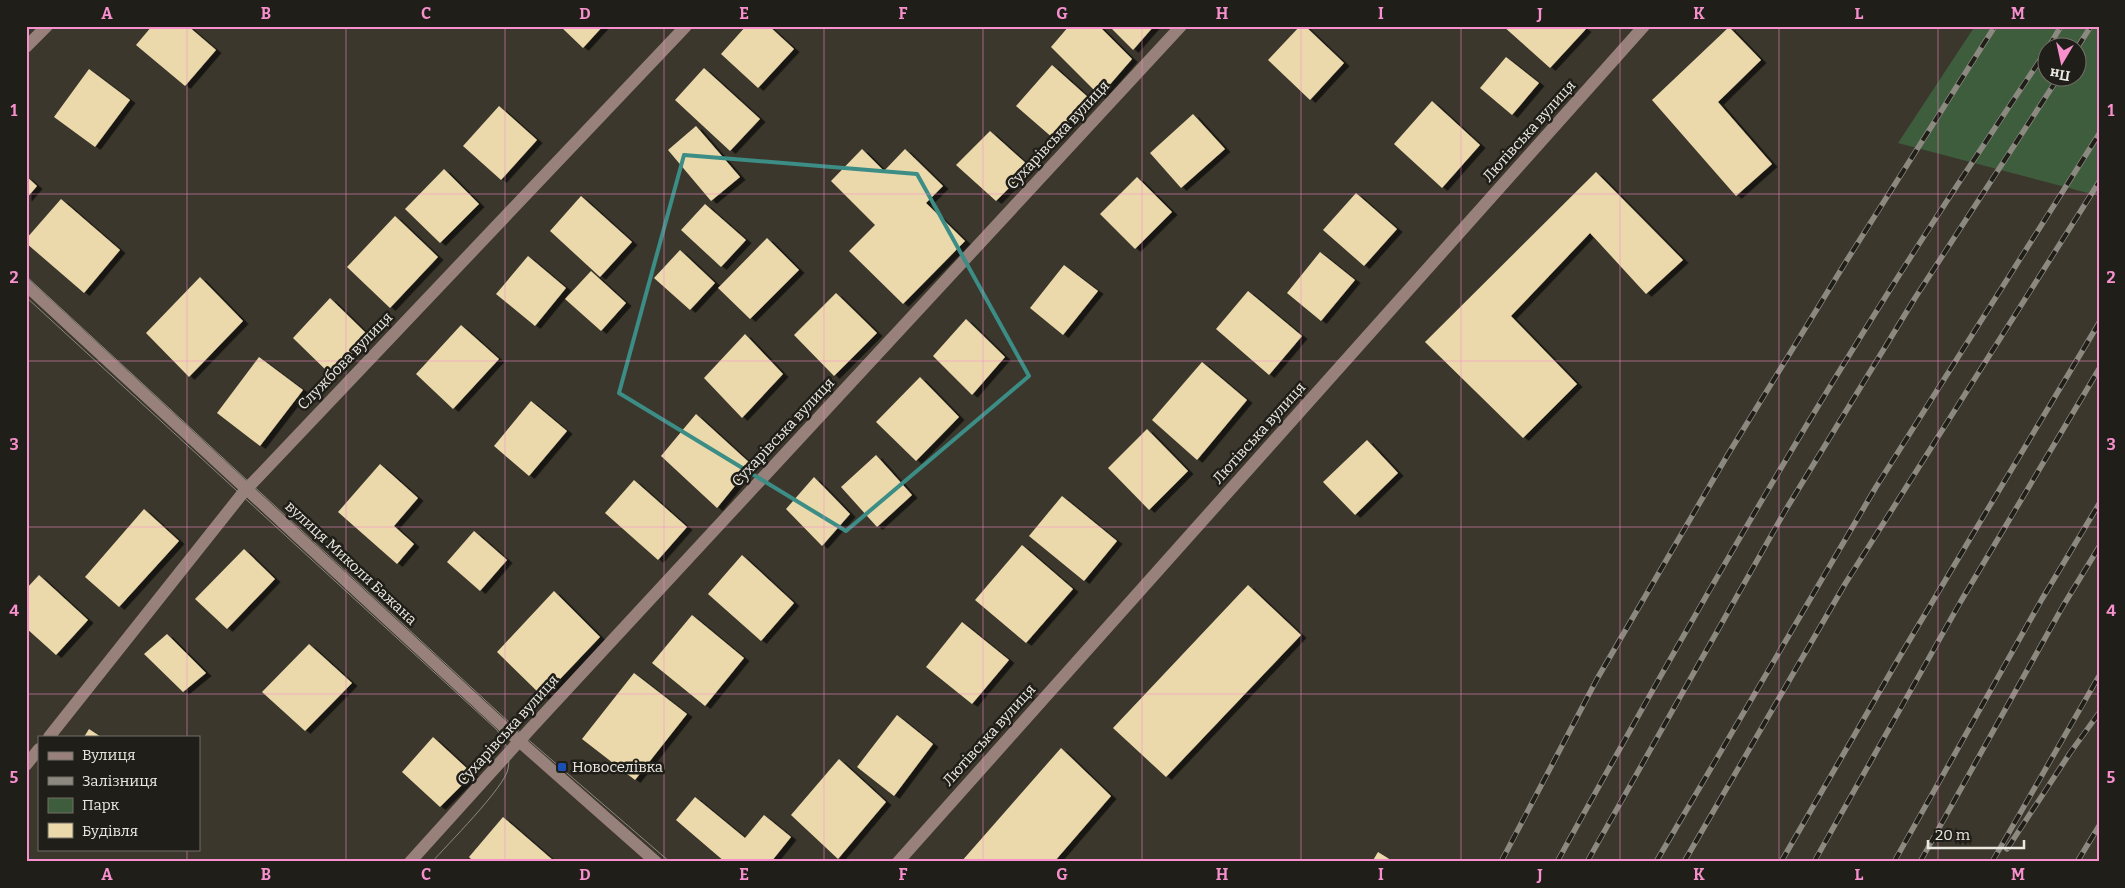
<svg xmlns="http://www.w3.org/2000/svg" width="2125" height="888" font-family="Bitter,serif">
	<defs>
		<filter id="shadow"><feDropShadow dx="5.5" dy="3" stdDeviation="0" flood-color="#0009"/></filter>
	</defs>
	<rect width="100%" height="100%" fill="#3b372c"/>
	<!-- green -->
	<path fill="#3e5d3d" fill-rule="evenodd" d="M1975,26H2099V196L1898,143ZM2048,48H2078V78H2048Z"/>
	<!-- building -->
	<path fill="#ebd9ab" filter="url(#shadow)" d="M152,26H188L216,50L185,86L136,45Z
		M560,26H603L583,48Z
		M746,26H769L794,49L758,88L721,54Z
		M1069,26H1099L1132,59L1100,96L1051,47Z
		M1109,26H1154L1133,50Z
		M1300,26H1305L1344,63L1310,100L1268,60Z
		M1503,26H1582L1586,29L1550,68Z
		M1729,27L1761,60L1718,102L1772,164L1736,196L1652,100Z
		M1506,57L1539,83L1512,115L1480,88Z
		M1052,65L1090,99L1054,139L1016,106Z
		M704,68L760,119L730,151L675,100Z
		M89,69L130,100L95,147L54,117Z
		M1432,101L1480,145L1442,188L1394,144Z
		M499,106L537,140L501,180L463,146Z
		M1193,114L1225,149L1181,188L1150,153Z
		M696,126L740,177L711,201L668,150Z
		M990,131L1030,167L996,201L956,165Z
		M862,149L884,171L905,149L943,186L926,203L965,241L903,304L849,251L875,225L831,181Z
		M444,169L479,204L440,243L405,209Z
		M1596,172L1683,260L1646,294L1590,233L1511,316L1577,384L1523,438L1425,342Z
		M26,176L37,186L26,199Z
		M1137,177L1172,212L1135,249L1100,214Z
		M1356,193L1397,229L1364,266L1323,230Z
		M581,196L632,242L600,277L550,231Z
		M61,199L120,250L84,293L26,243V239Z
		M705,204L746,240L721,267L681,230Z
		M395,216L438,257L390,308L347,267Z
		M767,238L799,270L750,319L718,288Z
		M680,250L715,283L690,310L654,278Z
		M1320,252L1355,280L1321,321L1287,293Z
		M528,256L566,288L535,326L496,294Z
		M1064,265L1098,291L1063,335L1030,308Z
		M591,271L626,303L601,331L565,299Z
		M200,277L243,321L189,377L146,333Z
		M1248,291L1302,336L1269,375L1216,329Z
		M836,293L877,333L834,376L794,335Z
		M330,298L369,336L331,375L293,338Z
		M966,319L1005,357L972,395L933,356Z
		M461,325L499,359L453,409L416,374Z
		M745,334L783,374L742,418L704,378Z
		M259,357L303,390L260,446L217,413Z
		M1202,362L1247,400L1197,460L1152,420Z
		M920,377L959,417L916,461L876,422Z
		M531,401L567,431L529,476L494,446Z
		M696,414L752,465L717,508L661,456Z
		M1147,429L1188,471L1149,510L1108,468Z
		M1367,440L1398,473L1355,515L1323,482Z
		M876,455L912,495L877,527L841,487Z
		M380,464L418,498L394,526L414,544L397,564L338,512Z
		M814,477L850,514L822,546L786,509Z
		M634,480L687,527L658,560L605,513Z
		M1062,496L1117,541L1084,581L1029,536Z
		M144,509L179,541L119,607L85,577Z
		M474,531L507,560L480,591L447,562Z
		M1022,545L1073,589L1026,643L975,600Z
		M244,549L275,579L227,629L195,599Z
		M742,555L794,603L761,641L708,594Z
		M39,575L88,620L56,655L26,628V589Z
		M1248,585L1301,635L1166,777L1113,728Z
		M554,591L600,637L543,697L497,652Z
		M692,615L744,658L705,706L652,663Z
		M962,622L1009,660L972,704L926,667Z
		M167,634L206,673L183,692L144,654Z
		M309,644L352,683L305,731L262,692Z
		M634,673L687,714L635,780L582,739Z
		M897,715L933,744L894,796L857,767Z
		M89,729L101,737H84Z
		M433,737L473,774L440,807L402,772Z
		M1061,748L1111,796L1054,862H961Z
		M839,759L886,802L838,859L791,815Z
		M695,797L745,838L764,815L791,837L771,862H725L676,820Z
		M503,817L555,862H474L469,857Z
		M1378,852L1394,862H1372Z"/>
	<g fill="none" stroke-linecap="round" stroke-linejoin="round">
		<!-- minor -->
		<path stroke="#97817a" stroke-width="12" d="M26,47L47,26
			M26,285L519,741L656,862
			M49,737L242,494L686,26
			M26,765L39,749
			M410,862L532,727L1181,26
			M898,862L1644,26"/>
		<!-- tram -->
		<path stroke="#8c8980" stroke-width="1" d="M26,276L524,736L670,862
			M26,297L497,730C506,742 511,753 508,769C505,787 446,846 432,862
			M546,760L567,784L656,862"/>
		<defs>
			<path id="rail" d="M2048,48L2061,26
				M2077,48L2091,26
				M2007,849L2070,753L2099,713
				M1501,862L1597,679L1727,456L1847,260L1995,26
				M1557,862C1664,668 1773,475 1891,288C1942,207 1995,128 2048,48
				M1587,862L1785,511L1915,298L2058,78
				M1656,862L1876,487L2099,134
				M1684,862L1845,584L2099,182
				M1781,862L1903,651L2099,323
				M1814,862L1961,601L2099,369
				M1894,862L2042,599L2099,504
				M1920,862L2063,606L2099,547
				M1992,862L2099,676
				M2077,862L2099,826"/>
		</defs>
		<!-- rail casing -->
		<use href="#rail" stroke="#8c8980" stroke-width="5.5"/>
		<!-- rail -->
		<use href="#rail" stroke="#201e19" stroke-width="4" stroke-dasharray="11" stroke-linecap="butt"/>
	</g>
	<!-- marked area -->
	<path fill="none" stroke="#3b8d85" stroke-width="4" stroke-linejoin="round" d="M684,155L917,174L1029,376L846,531L619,393Z"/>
	<!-- grid -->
	<path fill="none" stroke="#f790cd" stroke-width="1" stroke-opacity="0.55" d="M187,26V737M346,26V862M505,26V862M664,26V862M824,26V862M983,26V862M1142,26V862M1301,26V862M1461,26V862M1620,26V862M1779,26V862M1938,26V862M26,194H2099M26,361H2099M26,527H2099M26,694H2099M187,849V862"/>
	<!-- markers -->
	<rect fill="#1a4fb4" stroke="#201e19" stroke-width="2" x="557" y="762" width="10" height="10" rx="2.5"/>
	<g text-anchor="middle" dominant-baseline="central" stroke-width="5" stroke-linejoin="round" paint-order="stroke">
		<!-- street labels -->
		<g font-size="15" fill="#ece9e2" stroke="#201e19">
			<text transform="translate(1529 131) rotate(-48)">Лютівська вулиця</text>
			<text transform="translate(1058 135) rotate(-47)">Сухарівська вулиця</text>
			<text transform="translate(345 361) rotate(-46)">Службова вулиця</text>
			<text transform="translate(783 432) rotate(-47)">Сухарівська вулиця</text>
			<text transform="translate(1259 433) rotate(-48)">Лютівська вулиця</text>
			<text transform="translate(351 563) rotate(43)">вулиця Миколи Бажана</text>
			<text transform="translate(508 730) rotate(-48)">Сухарівська вулиця</text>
			<text transform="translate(989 735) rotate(-48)">Лютівська вулиця</text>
		</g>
		<!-- poi labels -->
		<g font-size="15" fill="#ece9e2" stroke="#201e19" text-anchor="start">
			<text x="572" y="767">Новоселівка</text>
		</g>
	</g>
	<!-- border -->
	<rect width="2125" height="888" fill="none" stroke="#201e19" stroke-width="55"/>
	<!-- legend -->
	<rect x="38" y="736" width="162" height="115" fill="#201e19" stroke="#726f69"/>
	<rect x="48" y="752" width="25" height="8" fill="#97817a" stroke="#726f69"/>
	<text x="82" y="760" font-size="15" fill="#ece9e2">Вулиця</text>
	<rect x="48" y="777" width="25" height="8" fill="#8c8980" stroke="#726f69"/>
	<text x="82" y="786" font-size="15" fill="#ece9e2">Залізниця</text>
	<rect x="48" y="798" width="25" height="15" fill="#3e5d3d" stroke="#726f69"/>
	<text x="82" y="810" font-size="15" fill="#ece9e2">Парк</text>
	<rect x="48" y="823" width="25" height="15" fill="#ebd9ab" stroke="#726f69"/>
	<text x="82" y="836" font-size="15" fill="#ece9e2">Будівля</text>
	<!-- north arrow -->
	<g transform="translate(2062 62) rotate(189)"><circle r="24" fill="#201e19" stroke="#726f69"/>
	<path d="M0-4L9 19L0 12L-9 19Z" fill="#f790cd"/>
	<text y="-8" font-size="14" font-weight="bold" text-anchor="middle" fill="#ece9e2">Пн</text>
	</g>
	<!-- scale -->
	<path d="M1928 840v8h96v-8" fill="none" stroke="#ece9e2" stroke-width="2.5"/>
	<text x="1935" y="840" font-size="15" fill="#ece9e2" stroke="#201e19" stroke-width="4" paint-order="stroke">20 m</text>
	<rect x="28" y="28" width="2070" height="832" fill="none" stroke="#f790cd" stroke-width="2"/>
	<g font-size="16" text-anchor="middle" font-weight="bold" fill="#f790cd">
		<text x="107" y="19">A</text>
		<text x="266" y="19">B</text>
		<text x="426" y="19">C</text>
		<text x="585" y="19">D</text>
		<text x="744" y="19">E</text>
		<text x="903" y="19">F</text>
		<text x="1062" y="19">G</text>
		<text x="1222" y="19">H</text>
		<text x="1381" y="19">I</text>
		<text x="1540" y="19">J</text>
		<text x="1699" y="19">K</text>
		<text x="1859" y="19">L</text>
		<text x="2018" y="19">M</text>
		<text x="14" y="116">1</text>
		<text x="2111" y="116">1</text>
		<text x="14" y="283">2</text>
		<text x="2111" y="283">2</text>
		<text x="14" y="450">3</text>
		<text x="2111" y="450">3</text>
		<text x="14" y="616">4</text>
		<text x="2111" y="616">4</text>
		<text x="14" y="783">5</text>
		<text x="2111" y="783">5</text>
		<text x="107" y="880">A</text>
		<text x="266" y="880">B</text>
		<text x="426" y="880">C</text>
		<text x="585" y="880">D</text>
		<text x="744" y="880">E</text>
		<text x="903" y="880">F</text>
		<text x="1062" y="880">G</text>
		<text x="1222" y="880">H</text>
		<text x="1381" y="880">I</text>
		<text x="1540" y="880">J</text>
		<text x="1699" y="880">K</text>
		<text x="1859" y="880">L</text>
		<text x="2018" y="880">M</text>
	</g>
</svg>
